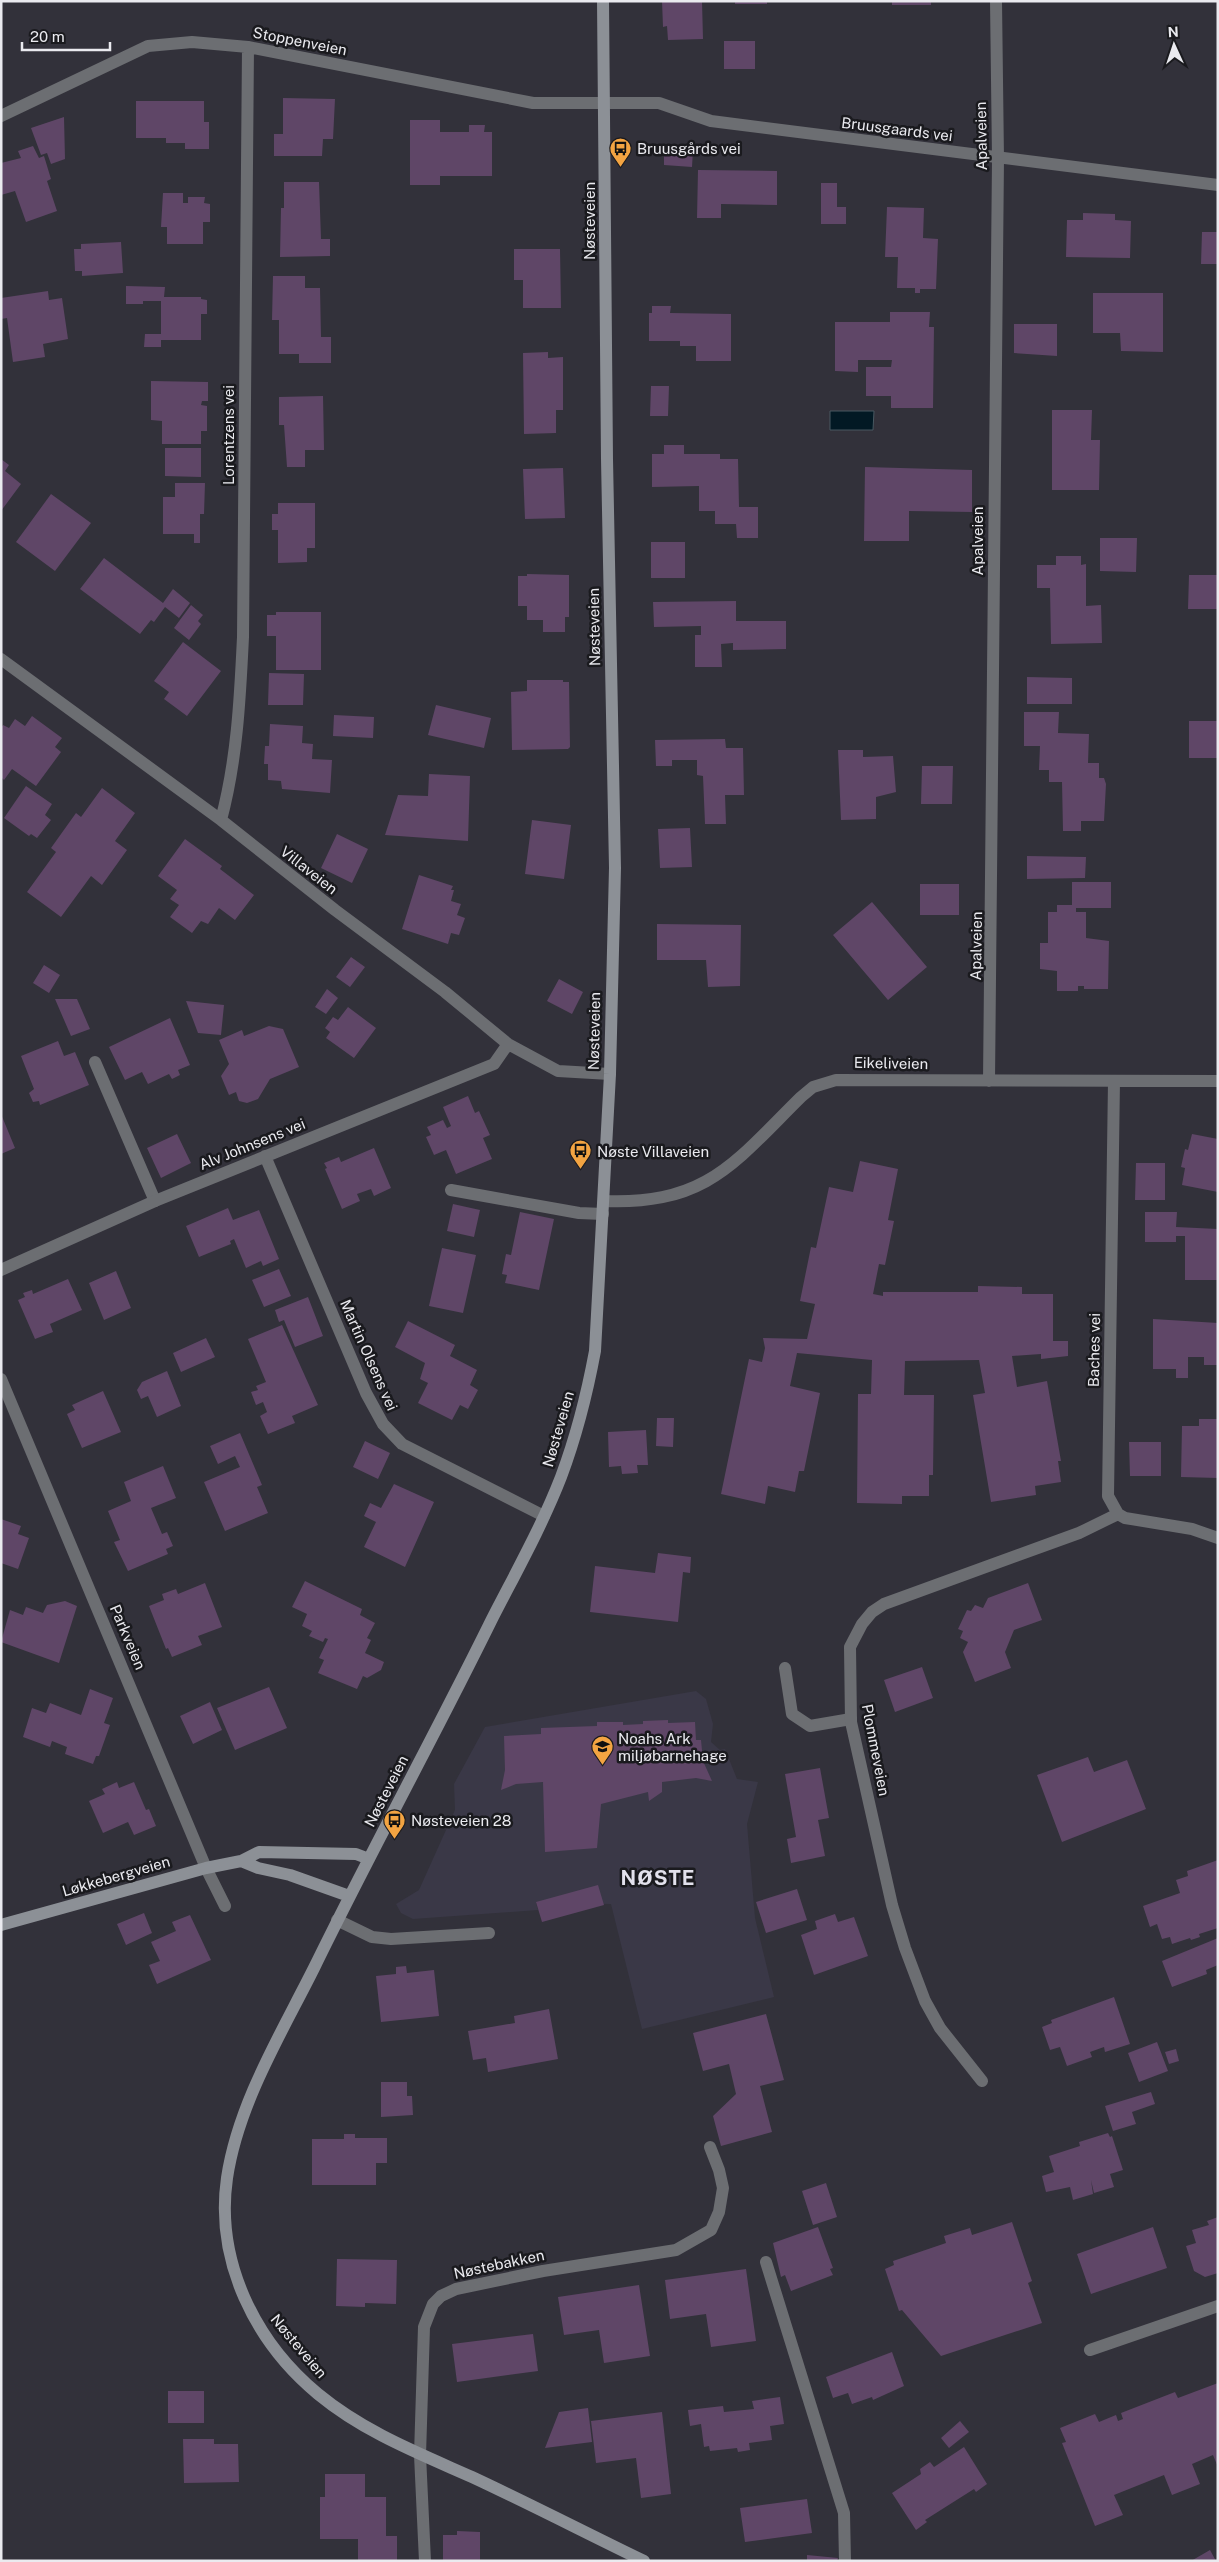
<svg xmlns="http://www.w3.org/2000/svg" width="1219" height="2562" font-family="'Public Sans',sans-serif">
	<rect width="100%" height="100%" fill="#32313a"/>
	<!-- built -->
	<path fill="#3a3847" d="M696,1691L706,1699L713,1724L711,1742L720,1750L725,1749L737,1779L758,1782L747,1824L755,1918L774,1997L642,2029L611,1904L536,1903L538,1910L413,1919L401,1913L396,1904L419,1890L455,1810L454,1784L485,1727Z"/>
	<!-- water -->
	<path fill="#021924" stroke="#485861" d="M830,411H874L873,430H830Z"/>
	<!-- building -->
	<path fill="#5f4667" d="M662,1H702L703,39L668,40L667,26L663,27Z
		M735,1H767V4H735Z
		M892,1H931V5H892Z
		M724,41H755V69H724Z
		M283,98L335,99L333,139H323L322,156H274V134H283Z
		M136,101H204V122H209V149H185V143H166V138H136Z
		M64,117L65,159L51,164L47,153L41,155L31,128Z
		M410,120H440V132H469V125H485L484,132H492V176H440V185H410Z
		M33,146L39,158L44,156L51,179L47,181L57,211L26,222L15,191L1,195V163L21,158L18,151Z
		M664,148L693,150L692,167L664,165Z
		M698,170L777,171V205L721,204V218H697Z
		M284,182H319L321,239H330V256L280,257L281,208H284Z
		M821,183H837V207H846V224H821Z
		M163,193H183V203H188V197H205L204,203L210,204V222H203V244H167V227H161Z
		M887,207L924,208L923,238L938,239L936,289H920V293H915V288H897L898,257H885Z
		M1083,213L1115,214V220L1131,221L1130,258L1066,257L1067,220H1083Z
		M1202,232H1218V264H1201Z
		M121,242L123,273L82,276V271H75L74,249H81V244Z
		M514,249H560L561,308H523V280H514Z
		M273,276H305V288H320L321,337H331V363H299V354H279V320H272Z
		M126,286L165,287L164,297H201V299L207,300V314H201V340H161V347H144L145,334H161V301H143V304H126Z
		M48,291L49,300L62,298L68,339L43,344L45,357L13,362L7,318L1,319V298Z
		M1093,293H1163V352L1121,351L1120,333H1093Z
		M652,306H671L670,313L731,314V361H696V346H680V341H649V313H652Z
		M890,312H930L929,327H934L933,408H891V396H866V367H891L892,360H858V372L835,371V322H890Z
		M1014,324H1057V356L1014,353Z
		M548,352V358L563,357V410H556V433L524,434L523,353Z
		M151,381L208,382V401H202L201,405L207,406V431H201V444H162V421L151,420Z
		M651,386H669L668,416H650Z
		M323,396L324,450H305V467H287L284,425H279V397Z
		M1052,410H1092L1091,440H1100L1099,490H1052Z
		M664,445H684V454H720V459H738L739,507H758V538H737L736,524H715V511H699V486L652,487V454H664Z
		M165,448H201V477L165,476Z
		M1,459L9,465L5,471L21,484L1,511Z
		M865,467L972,470V512L909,511V541H864Z
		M563,468L565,518L525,519L523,469Z
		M175,483H205L204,514H200V543H194V534H163V497H175Z
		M51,494L91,523L55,571L16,542Z
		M278,503H315V548H307V562L278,563V530H272V514H278Z
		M1100,538H1137L1136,572L1100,571Z
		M651,542H685V578H651Z
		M1056,556H1081V565L1086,564V606L1101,605L1102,643L1051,644L1050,588H1037V565H1056Z
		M104,558L163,603L173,589L190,603L179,618L165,607L154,622L151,620L140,634L80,589Z
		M527,574L569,575V617H565V632H543V620H527V606H518V576H527Z
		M1189,575H1218V609H1188Z
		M736,601V621H786V649L733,650V643L721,644L722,667H695V635H701V626L654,627L653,602Z
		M191,605L203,615L198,621L201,624L189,640L174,628Z
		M276,612H321V670H276V636H267V615H276Z
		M183,642L221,671L187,716L164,699L169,692L154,681Z
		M269,673L304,674L303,705H268Z
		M1027,677L1072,678V704H1027Z
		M527,680H563V682H569L570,747L568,749L512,750L511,692L527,691Z
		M436,705L491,718L484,748L428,735Z
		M1024,712H1059L1058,733L1089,734L1088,763H1099V778H1104L1106,784L1104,821H1081V831H1063L1062,782H1049V770H1039L1040,746H1024Z
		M334,715L374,717L373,738L333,736Z
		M32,716L62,738L55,747L61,752L36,786L12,769L4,780L1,777V728L3,725L9,728L15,719L25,726Z
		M1189,721H1218V758H1189Z
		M270,724L303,726L302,743L313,744L312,759L332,760L330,793L282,789L281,781L268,780V764H264L265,746H269Z
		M725,739L726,748H743L744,795H725L726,824H705L703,776L697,775V760H672V766H656L655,740Z
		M838,750H863V757L893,756L896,792L876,797V819L841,820Z
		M922,766H953L952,804H921Z
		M429,774L470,776L468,841L385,835L398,795L428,796Z
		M26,786L52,804L45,815L51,820L37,838L31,834L29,836L4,818Z
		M102,788L135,813L115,841L127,850L102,885L91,876L61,917L27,892L56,852L51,848L76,813L81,817Z
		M532,820L571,825L564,879L525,874Z
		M690,828L692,867L660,868L658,829Z
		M337,834L368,849L352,883L321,868Z
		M185,839L222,866L220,869L254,895L235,920L219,908L208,924L201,921L192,933L170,917L179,905L170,899L177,890L158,876Z
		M1027,856L1086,857L1085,878L1027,879Z
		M419,875L453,886L451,890H454L451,901L461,904L457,915L465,918L459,935L451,933L448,944L402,929Z
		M1072,882H1111V908H1076V912H1086V938L1109,941L1108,989H1084V986H1078V991H1057V971L1040,969V943H1048V912H1057V905H1072Z
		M920,884H959V915H920Z
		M872,902L927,967L888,1000L833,935Z
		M657,924L741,925L740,986L708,987L706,960H657Z
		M351,957L365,967L350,987L336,977Z
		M44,965L60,975L49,993L33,983Z
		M559,979L583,992L572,1014L547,1001Z
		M327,989L338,998L326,1014L315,1007Z
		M55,999H77L90,1029L71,1036Z
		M186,1001L224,1005L221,1035L198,1033Z
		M348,1007L376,1028L354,1058L326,1038L330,1032L325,1028L333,1017L338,1020Z
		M170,1018L190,1065L178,1070L180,1075L172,1079L169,1074L148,1084L142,1072L125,1080L109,1047Z
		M269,1026L283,1029L299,1067L270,1079L258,1099L247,1103L239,1101L236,1092L229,1095L221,1076L229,1064L219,1040L242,1030L244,1036Z
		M58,1041L64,1056L75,1052L89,1085L40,1105L39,1101L33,1102L29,1093L34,1089L21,1056Z
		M468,1096L475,1113L479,1111L490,1135L483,1138L492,1159L456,1174L446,1150L434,1155L426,1137L431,1135L427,1127L443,1120L447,1128L451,1126L443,1107Z
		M1,1114L15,1148L1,1154Z
		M177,1134L191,1163L161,1178L147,1148Z
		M1192,1134L1218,1139V1192L1182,1185L1185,1168L1181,1167L1185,1149L1188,1150Z
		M374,1148L391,1188L374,1196L371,1189L357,1194L360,1201L342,1209L325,1169L327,1168L324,1163L339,1157L341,1162Z
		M860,1161L898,1169L888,1220L894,1221L885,1265L879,1264L873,1294L883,1296V1292H978V1286L1022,1287V1294H1053V1341H1068V1356L1041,1359V1354L1012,1356L1017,1387L1047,1381L1061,1461H1058L1061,1482L1035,1486L1036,1495L991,1502L973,1395L985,1393L979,1360L905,1361L904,1395H934L933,1475H929V1496H902V1504L857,1503L858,1394H871L872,1360L797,1353L790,1386L820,1393L804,1471H799L795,1492L768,1486L765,1504L721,1494L749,1359L762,1362L765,1348L763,1338L807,1339L815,1304L800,1301L811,1247L816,1248L829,1187L853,1192Z
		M1136,1163H1165V1200H1135Z
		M453,1204L480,1210L474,1237L447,1231Z
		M228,1208L233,1220L259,1210L279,1259L263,1266L261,1261L246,1268L234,1239L230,1241L231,1244L199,1257L186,1226Z
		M520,1212L554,1219L539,1290L505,1283L507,1275L502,1274L506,1254L511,1255Z
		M1145,1212H1177L1176,1227L1218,1229V1280H1185V1236H1176V1242H1145Z
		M442,1248L476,1255L463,1313L429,1306Z
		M279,1269L291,1296L264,1307L252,1280Z
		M116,1271L131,1308L104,1320L89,1283Z
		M68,1279L82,1310L50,1324L53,1332L35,1339L18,1300L25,1297L23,1293L32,1290L33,1294Z
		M308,1297L323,1336L295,1347L284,1320L279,1322L275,1310Z
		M1153,1319L1218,1323V1365H1204V1357H1188V1378H1176V1369H1153Z
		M408,1321L455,1345L450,1356L477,1370L470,1385L478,1390L468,1409L460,1405L452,1420L418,1403L428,1383L420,1379L425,1363L395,1347Z
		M282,1325L318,1405L292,1416L295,1423L268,1434L260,1416L267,1412L263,1402L256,1405L251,1392L258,1390L256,1386L266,1382L248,1339Z
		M206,1338L215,1357L181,1372L173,1353Z
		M167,1371L181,1406L157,1417L148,1396L141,1399L137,1390L142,1382Z
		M103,1391L121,1432L82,1448L67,1414L75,1410L72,1405Z
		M657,1418H674L673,1447L656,1446Z
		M1199,1419H1218V1478L1181,1477L1182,1426H1199Z
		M646,1430L648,1465H637L638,1473L622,1474L621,1466L609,1467L608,1432Z
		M240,1433L262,1485L257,1487L268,1513L225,1531L204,1482L240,1467L235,1456L218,1464L210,1446Z
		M365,1441L390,1453L378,1479L353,1467Z
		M1129,1442H1161V1476H1130Z
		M163,1466L176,1498L151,1508L162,1534L167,1532L173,1546L166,1549L168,1554L128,1571L114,1542L120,1540L108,1511L131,1501L124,1482Z
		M394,1484L434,1502L405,1567L364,1547L376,1522L364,1516L370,1503L381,1508Z
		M1,1519L21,1526L18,1534L29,1538L18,1569L1,1563Z
		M658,1553L691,1557L690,1573L683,1572L678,1622L590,1612L595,1566L655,1573Z
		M305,1581L362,1609L360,1615L375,1623L367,1638L371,1640L365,1653L384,1662L381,1670L367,1678L363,1676L357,1689L318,1673L324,1660L319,1658L328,1639L325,1638L323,1642L309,1636L312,1631L302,1626L307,1614L292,1607Z
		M205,1583L222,1627L198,1636L202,1645L172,1657L168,1648L166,1649L149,1606L164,1600L162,1594L176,1589L178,1594Z
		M1028,1583L1042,1620L1014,1630L1005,1652L1011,1668L975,1682L963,1652L968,1642L960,1638L963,1631L958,1629L967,1610L971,1611L975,1605L983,1608L988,1598Z
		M65,1601L77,1606L59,1663L1,1642L10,1610L23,1615L26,1607L43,1613L47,1605Z
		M922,1667L933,1698L895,1712L884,1680Z
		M269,1687L287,1728L235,1750L217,1708Z
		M90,1689L113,1698L104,1723L110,1725L99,1756H96L93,1764L65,1754L67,1747L52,1741L50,1747L23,1737L32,1708L46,1713L50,1703L81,1715Z
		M210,1702L222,1730L193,1744L180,1716Z
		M668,1720V1723L695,1722L696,1740H701L703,1761L712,1781L696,1778L662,1782V1792L649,1801L648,1792L601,1804L597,1848L545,1852L543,1782L516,1784L501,1790L505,1770L504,1736L541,1734V1728L597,1726V1722H623V1725L643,1724V1721Z
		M1088,1757L1094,1772L1127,1760L1146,1809L1062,1842L1037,1775Z
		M820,1768L829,1818L818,1820L825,1856L791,1863L787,1839L796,1837L785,1774Z
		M117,1782L119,1788L134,1782L146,1810L149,1809L156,1826L134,1835L128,1822L103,1833L89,1801L105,1794L102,1789Z
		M1218,1860V1928L1199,1934L1200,1937L1191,1940L1190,1938L1172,1944L1170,1937L1162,1939L1157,1924L1150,1927L1143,1906L1180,1893L1176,1880L1188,1876L1187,1871Z
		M598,1885L604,1905L542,1922L536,1902Z
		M797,1889L807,1920L766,1933L756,1902Z
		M144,1913L152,1933L126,1945L117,1924Z
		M835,1914L838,1922L854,1917L868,1956L814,1975L801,1935L817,1929L815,1921Z
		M190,1915L211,1960L157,1984L149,1965L160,1961L151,1942L176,1931L172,1922Z
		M1218,1938V1965L1206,1970L1207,1974L1172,1987L1162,1961Z
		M406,1966L407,1973L434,1970L439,2016L381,2022L376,1976L396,1974V1967Z
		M1114,1997L1130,2044L1105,2052L1104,2047L1090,2052L1092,2057L1067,2066L1060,2047L1050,2050L1042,2027L1052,2023L1051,2020Z
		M549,2009L558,2059L488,2072L486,2058L473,2060L468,2031L515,2023L514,2016Z
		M766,2014L784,2080L760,2086L772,2132L721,2146L713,2116L736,2094L729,2064L703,2071L693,2033Z
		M1157,2042L1168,2071L1139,2082L1128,2053Z
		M1176,2049L1179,2061L1169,2064L1165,2052Z
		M381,2082H407V2096H412L413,2115L381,2117Z
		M1151,2092L1155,2104L1132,2112L1136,2124L1113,2131L1105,2106Z
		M1108,2133L1110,2137L1112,2136L1123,2170L1110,2174L1114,2187L1094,2193L1091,2180L1093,2194L1073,2200L1070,2187L1046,2192L1042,2176L1054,2172L1049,2156L1080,2146L1079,2142Z
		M344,2134H355V2138H387V2163H376V2185H312V2139H344Z
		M826,2183L837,2217L813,2225L802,2191Z
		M1218,2217V2273L1205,2277L1194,2271L1186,2246L1196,2243L1192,2230L1209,2225L1207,2221Z
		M1012,2222L1032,2281L1028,2283L1042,2323L941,2356L902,2310L899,2311L885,2269L894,2265L893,2261L946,2243L944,2236L970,2228L972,2235Z
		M818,2227L833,2268L830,2269L833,2275L791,2291L785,2275L781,2277L773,2243Z
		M1153,2227L1167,2268L1091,2294L1077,2254Z
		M337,2259L397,2260L396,2304L365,2303V2307L336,2306Z
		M746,2269L756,2341L711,2347L706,2314L670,2319L665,2280Z
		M639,2285L650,2356L604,2363L599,2330L564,2335L558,2297Z
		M533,2334L538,2371L457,2382L452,2344Z
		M892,2352L904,2386L873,2400L872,2397L852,2404L848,2393L833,2398L826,2377Z
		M1218,2383V2467L1213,2455L1192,2464L1200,2484L1172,2495L1164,2475L1114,2495L1123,2515L1095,2526L1062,2443L1066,2442L1060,2428L1095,2414L1099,2422L1116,2415L1118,2421L1123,2419L1121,2413L1175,2392L1178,2398Z
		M168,2391H204V2423H168Z
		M780,2397L784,2424L770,2426L772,2440L749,2443L750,2450L738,2452L737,2448L710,2451L709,2446L704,2447L701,2424L690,2426L688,2410L723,2406L724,2412L754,2409L752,2401Z
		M588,2408L592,2442L545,2448L559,2412Z
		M662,2412L671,2494L641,2498L636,2458L596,2463L591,2421Z
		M960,2421L969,2432L949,2448L941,2438Z
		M183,2439H214V2444H238L239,2482L184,2483Z
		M964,2447L987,2484L976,2492L974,2489L925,2520L927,2522L916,2530L892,2493L921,2474L920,2469L930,2462L934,2467Z
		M325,2474H365V2497H386V2536H397V2561H358V2539H320V2497H325Z
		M807,2499L812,2533L745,2542L740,2508Z
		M457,2531L480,2532V2561H443V2535H457Z
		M1210,2550L1216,2561H1191Z
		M807,2555L838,2558L837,2561H807Z"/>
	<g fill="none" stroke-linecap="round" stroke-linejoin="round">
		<!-- service -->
		<path stroke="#6c6e72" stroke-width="12" d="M95,1062L155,1201
			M451,1190L579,1213L603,1214
			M785,1668L792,1714L810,1726L851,1719
			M337,1920L372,1937L391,1939L489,1933
			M766,2262L844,2513L845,2561
			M1090,2350L1218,2306
			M420,2455L424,2327L433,2304L441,2296L456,2289L543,2271L676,2250L711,2230L719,2212L723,2188L719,2170L710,2147"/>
		<!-- minor -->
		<path stroke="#6c6e72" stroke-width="12" d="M1,116L148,46L192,42L248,47L533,103H659L711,121L1218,185
			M1,659L221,820L335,910L445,992L508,1044L558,1071L610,1074
			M221,820C237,760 240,700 243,637L248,47
			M989,1081L998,159L996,1
			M1114,1081L1108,1496L1118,1514L1125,1518L1192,1529L1218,1538
			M265,1156L366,1393L383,1424L402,1444L544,1516
			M604,1201C707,1205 734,1163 801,1097L813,1087L836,1080L1218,1081
			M1,1270L155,1201L494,1064L508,1044
			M1,1379L206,1868L225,1906
			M982,2081L940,2028L925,2001L905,1948L892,1905L851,1722L850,1647L862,1624L872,1612L884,1604L1079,1533L1118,1514
			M420,2455L425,2561"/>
		<!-- secondary -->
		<path stroke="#8c9096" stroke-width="12" d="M603,1L607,459L615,868L610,1074L595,1351C587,1394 576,1437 561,1477C542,1526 515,1574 491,1621C434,1737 371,1851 314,1968C281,2034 238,2104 227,2178C215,2261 255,2342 318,2394C364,2432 418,2453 472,2477C530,2504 586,2533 644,2561
			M241,1861L258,1868L290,1875L349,1896
			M1,1925L206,1868L241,1861L259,1852L356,1854L369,1859"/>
	</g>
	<!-- icons -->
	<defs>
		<symbol id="bus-pin" viewBox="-11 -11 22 30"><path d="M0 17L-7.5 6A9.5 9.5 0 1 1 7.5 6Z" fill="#f3a442" stroke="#1a1a1e"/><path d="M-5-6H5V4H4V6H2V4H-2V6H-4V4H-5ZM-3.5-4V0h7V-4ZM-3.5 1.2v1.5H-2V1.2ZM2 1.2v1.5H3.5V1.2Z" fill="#111"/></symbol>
		<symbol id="school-pin" viewBox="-11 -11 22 30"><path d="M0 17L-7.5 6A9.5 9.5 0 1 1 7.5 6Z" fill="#f3a442" stroke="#1a1a1e"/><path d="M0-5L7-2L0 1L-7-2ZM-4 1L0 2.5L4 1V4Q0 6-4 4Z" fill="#111"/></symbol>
	</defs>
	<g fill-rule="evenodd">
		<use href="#bus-pin" x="608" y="136" width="25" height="34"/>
		<use href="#bus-pin" x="568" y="1138" width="25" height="34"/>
		<use href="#school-pin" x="590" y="1734" width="25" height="34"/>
		<use href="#bus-pin" x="382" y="1808" width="25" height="34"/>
	</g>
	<g text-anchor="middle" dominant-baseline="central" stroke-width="5" stroke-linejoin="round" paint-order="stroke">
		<!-- street labels -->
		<g font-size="15" fill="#eaeaef" stroke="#1a1a1e">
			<text transform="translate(300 41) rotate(11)">Stoppenveien</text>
			<text transform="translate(897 129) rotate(7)">Bruusgaards vei</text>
			<text transform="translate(981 136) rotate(-91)">Apalveien</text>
			<text transform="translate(589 221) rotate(-90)">Nøsteveien</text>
			<text transform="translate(228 435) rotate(-90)">Lorentzens vei</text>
			<text transform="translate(977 541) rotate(-90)">Apalveien</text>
			<text transform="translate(594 627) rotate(-91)">Nøsteveien</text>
			<text transform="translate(309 870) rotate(38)">Villaveien</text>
			<text transform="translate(976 946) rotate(-89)">Apalveien</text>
			<text transform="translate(594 1031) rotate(-89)">Nøsteveien</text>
			<text transform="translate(891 1063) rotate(1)">Eikeliveien</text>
			<text transform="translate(252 1144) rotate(-22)">Alv Johnsens vei</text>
			<text transform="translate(1094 1350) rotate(-89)">Baches vei</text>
			<text transform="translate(369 1355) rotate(66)">Martin Olsens vei</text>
			<text transform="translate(558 1429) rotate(-74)">Nøsteveien</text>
			<text transform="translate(128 1637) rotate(67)">Parkveien</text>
			<text transform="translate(876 1750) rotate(79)">Plommeveien</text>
			<text transform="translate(386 1791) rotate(-63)">Nøsteveien</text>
			<text transform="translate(116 1876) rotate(-16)">Løkkebergveien</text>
			<text transform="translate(499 2264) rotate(-12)">Nøstebakken</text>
			<text transform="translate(299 2346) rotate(50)">Nøsteveien</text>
		</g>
		<!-- poi labels -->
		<g font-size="15" fill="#eaeaef" stroke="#1a1a1e" text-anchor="start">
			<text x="637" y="148">Bruusgårds vei</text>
			<text x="597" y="1151">Nøste Villaveien</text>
			<text x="618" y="1738">Noahs Ark<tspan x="618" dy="17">miljøbarnehage</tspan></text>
			<text x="411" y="1820">Nøsteveien 28</text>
		</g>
		<!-- district labels -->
		<g font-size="20" font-weight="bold" letter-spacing="1" fill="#e2e1ec" stroke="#1a1a1e">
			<text x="658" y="1878">NØSTE</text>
		</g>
	</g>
	<!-- border -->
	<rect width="1219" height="2562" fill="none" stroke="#eaeaef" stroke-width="5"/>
	<!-- north arrow -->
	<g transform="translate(1174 45) rotate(357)" stroke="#1a1a1e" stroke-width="4" paint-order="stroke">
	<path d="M0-4L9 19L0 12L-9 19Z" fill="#eaeaef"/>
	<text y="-8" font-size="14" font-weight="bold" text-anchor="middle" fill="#eaeaef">N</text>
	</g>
	<!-- scale -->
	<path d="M22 42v8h88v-8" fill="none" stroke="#eaeaef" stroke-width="2.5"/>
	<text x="30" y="42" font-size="15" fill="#eaeaef" stroke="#1a1a1e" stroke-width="4" paint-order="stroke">20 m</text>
</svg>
